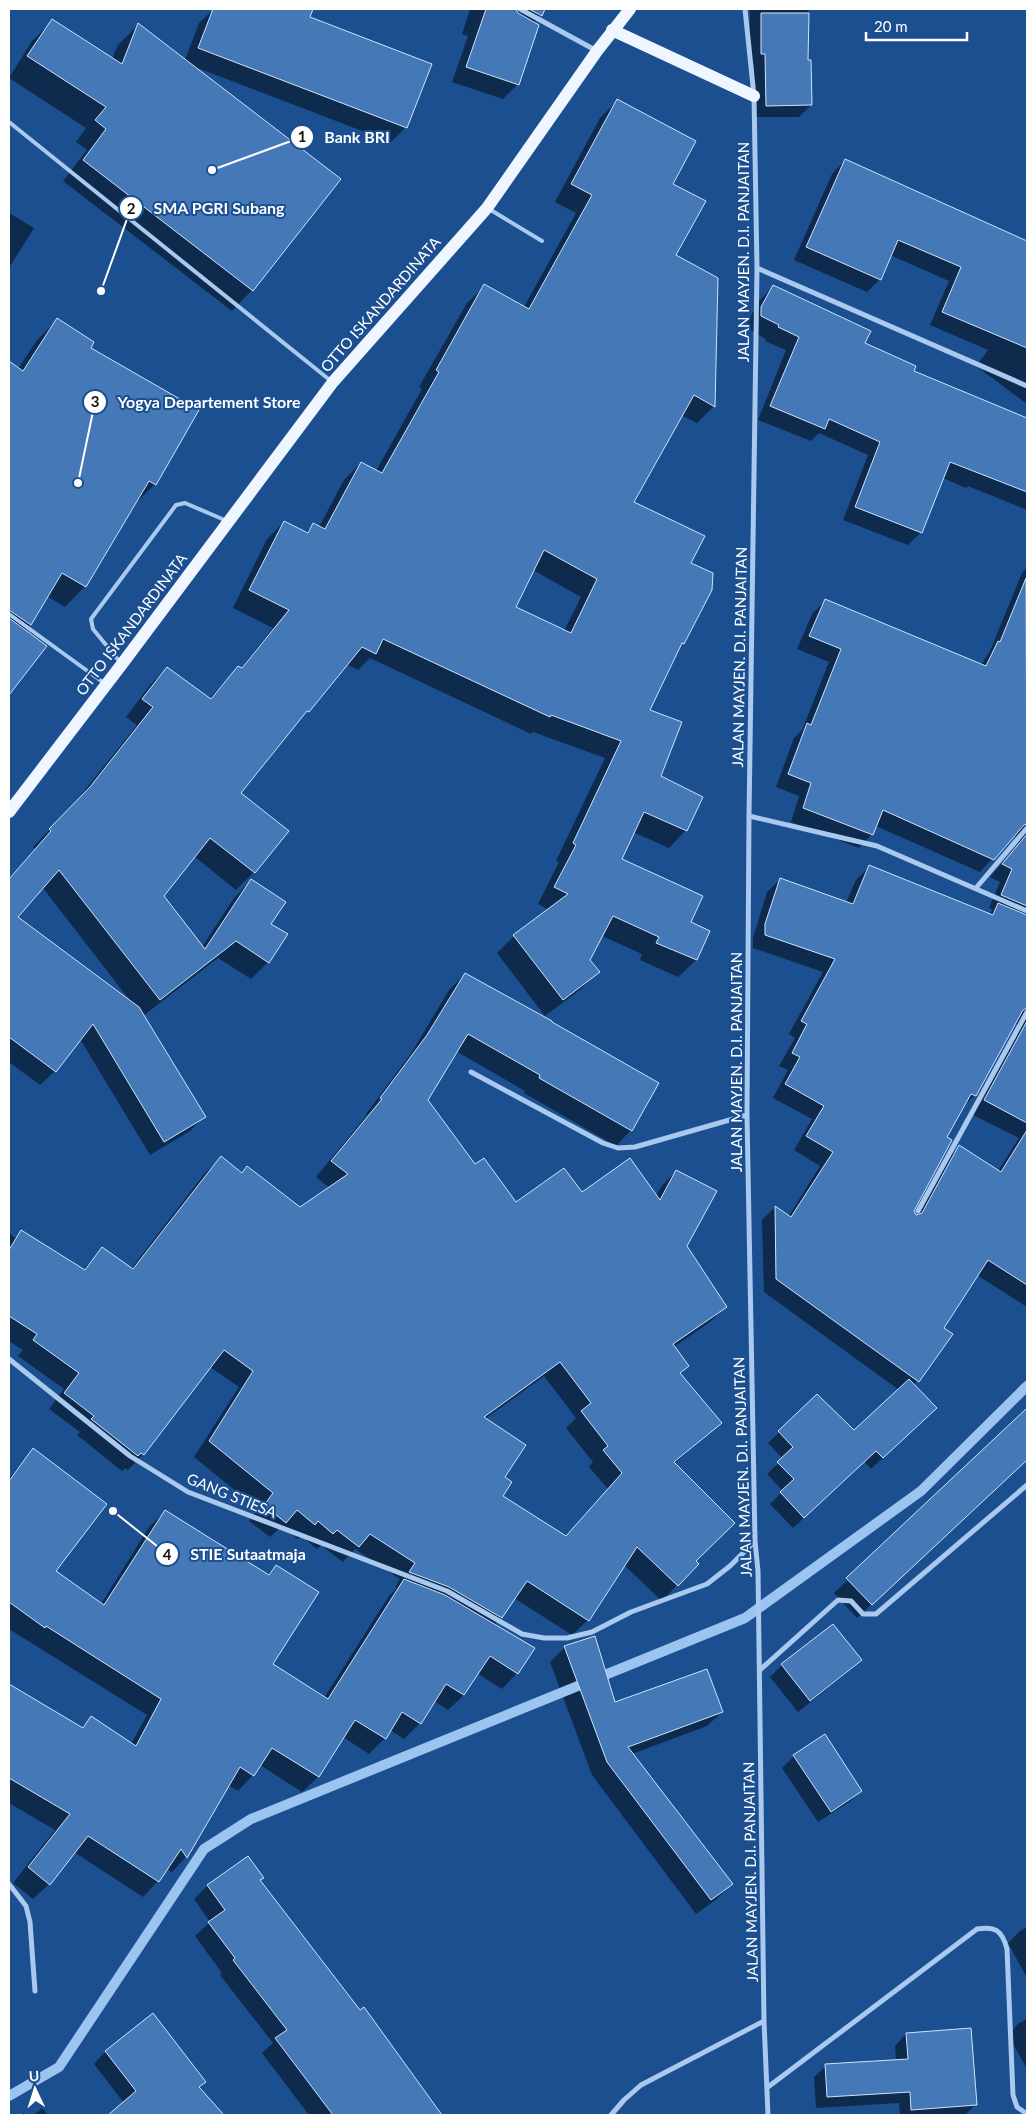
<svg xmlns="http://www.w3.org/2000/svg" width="1036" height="2124" font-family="Lato,sans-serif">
	<rect width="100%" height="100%" fill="#1b4f8f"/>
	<!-- shadow -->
	<path fill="#0007" fill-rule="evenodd" d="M214,9L240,18L244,9H312L308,18L406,127L391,142L195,67L252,290L232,311L63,181L87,150L76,142L86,128L9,78L32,41L53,21L112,59L118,45L139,24L185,60L199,23Z
		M470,9H545L534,23L518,84L503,99L452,82L468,36L462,34Z
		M750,9H808L807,61L811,105L799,117H754V65H749Z
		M617,101L671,184L675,256L714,406L697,423L681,415L632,503L690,564L683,643L679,647L648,711L659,777L686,830L669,848L633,832L620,860L689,923L708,931L696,960L678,977L640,960L642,954L602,936L589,960L598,972L581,989L545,1016L497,953L514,936L549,910L538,904L559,862L556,861L605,758L533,732L531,734L370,658L358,670L346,664L239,793L287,831L254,872L236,890L194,856L162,896L202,947L234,898L251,880L269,924L268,962L251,979L218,958L143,1016L204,1116L190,1131L150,1155L80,1039L55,1071L40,1085L9,1062V878L35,849L33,847L73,805L137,725L126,717L150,685L167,668L209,699L238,667L240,669L273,628L233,608L267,539L284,522L305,533L313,525L319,527L344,480L361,463L376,471L422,389L419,387L467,303L485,286L524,307L576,213L555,202L600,118ZM533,570L581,597L564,631L514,607ZM43,888L131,1002L16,917Z
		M845,160L918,192L917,194L943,223L1027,282V404L976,366L988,350L930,325L949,281L890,255L880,279L867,292L794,260L832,174Z
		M9,213L34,228L9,268Z
		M773,287L912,372L1027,419V510L968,486L966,488L943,478L921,532L908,545L843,520L868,455L819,433L811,441L758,420L786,350L765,341L766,339L748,329V321L760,300Z
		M57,320L89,348L155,484L134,505L85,586L65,607L47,596L30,625L24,631L45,646L9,693V363L18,369L37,340Z
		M1027,567V1307L977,1275L942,1328L951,1335L913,1386L924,1419L871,1469L864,1461L793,1528L770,1504L783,1491L767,1474L783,1459L768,1443L817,1396L854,1432L899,1390L764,1292L762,1220L775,1207L788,1217L820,1166L794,1150L812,1119L773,1098L788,1070L779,1066L795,1038L789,1034L823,972L753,948V938L767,892L781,879L846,903L856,880L869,867L988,915L993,910L989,908L1000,882L990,877L1018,845L1019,841L1015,836L1012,837L980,872L876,826L872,834L859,848L791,822L799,796L776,787L794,738L802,730L829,662L797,649L812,614L825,601L981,665L990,651L1022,573ZM1016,1021L1018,1028L971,1114L1019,1138L998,1171L959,1147L946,1160L915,1217L913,1209L945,1138L961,1109L975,1095Z
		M465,974L631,1130L616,1146L524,1093L525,1091L456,1051L427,1100L474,1166L516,1204L582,1194L656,1196L661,1187L676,1171L686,1246L725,1307L710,1322L674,1347L688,1366L680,1374L720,1423L674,1464L694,1561L697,1564L662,1601L624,1565L588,1620L572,1635L514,1598L502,1617L494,1625L517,1673L502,1689L477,1673L464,1695L448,1710L434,1701L420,1723L404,1739L390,1730L385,1738L369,1754L343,1737L318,1777L302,1792L260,1765L253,1775L238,1791L228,1785L186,1857L171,1873L167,1867L158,1881L143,1897L74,1852L49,1884L33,1899L13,1883L55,1830L9,1803V1685L81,1729L91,1718L131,1744L147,1715L9,1629V1478L33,1450L54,1572L101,1604L149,1527L165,1512L267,1575L276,1566L271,1665L324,1698L389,1596L397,1588H395L400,1579L355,1549L343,1562L321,1545L317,1549L301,1536L298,1539L282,1526L270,1537L249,1521L258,1509L194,1457L239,1387L210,1367L143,1454L128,1470L125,1468L122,1471L77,1435L80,1432L49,1409L64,1389L18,1356L23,1350L9,1341V1233L15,1238L22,1232L83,1270L102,1249L131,1269L205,1173L221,1158L241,1174L247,1167L300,1209L330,1188L316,1177L367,1115L366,1114L412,1052L449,990ZM544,1376L576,1418L566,1428L593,1462L589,1467L608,1489L565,1537L501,1496L503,1478L485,1419Z
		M1027,1410V1459L857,1618L834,1593Z
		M833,1626L860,1660L848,1672L798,1712L770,1677L782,1665Z
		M565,1647L615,1704L722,1712L707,1726L632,1754L731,1884L717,1899L696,1914L592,1775L550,1662Z
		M825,1736L861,1791L849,1802L818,1822L782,1768L794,1756Z
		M259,1881L360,2012L364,2009L441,2115H309L262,2053L273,2043L220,1975L222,1973L195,1936L210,1922L194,1899L207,1886Z
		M1027,1927V1978L1008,1943L1019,1932Z
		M153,2015L205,2082L198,2088L223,2115H110L124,2103L94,2064L105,2052Z
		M1027,2019V2069L1008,2035L1019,2023Z
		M906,2034L976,2104L965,2115H900L899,2103L816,2108L814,2077L826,2066L896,2061L895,2046Z
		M42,2108L48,2115H34Z"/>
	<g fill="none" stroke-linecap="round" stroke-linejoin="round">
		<!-- stream -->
		<path stroke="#9cc4f0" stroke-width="10" d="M9,2096L59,2067L204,1849L251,1819L745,1618L921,1491L1027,1386"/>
	</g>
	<!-- building -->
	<path fill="#4478b7" stroke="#cfe3fa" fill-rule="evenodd" d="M213,9H313L310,17L432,64L407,128L198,48Z
		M486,9H516L518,13L539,25L519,85L466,67Z
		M529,9H545L542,16Z
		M761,13H809L808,60H811L812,105L766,106L765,54H761Z
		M52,19L122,64L138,23L341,179L253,291L83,160L106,129L95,120L106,107L27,56Z
		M617,99L696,141L673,184L706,201L676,255L718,278L715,407L694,395L634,502L705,536L691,563L713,573L712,590L684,644L682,643L650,710L682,722L661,776L703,797L687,831L644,812L622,859L703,896L691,922L710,931L697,960L656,943L659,937L613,916L590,960L600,972L563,1000L513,935L568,894L554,887L576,845L573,843L621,741L551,715L550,717L383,639L376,654L362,647L309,712L307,711L241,793L289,831L255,873L210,838L164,896L205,949L251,879L286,902L271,924L288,934L269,963L236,941L160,1000L59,870L18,917L139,1007L206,1117L164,1142L93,1024L56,1072L9,1037V879L51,831L49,829L90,787L153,707L142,699L167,667L211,699L238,666L242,668L289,610L249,590L284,521L308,533L313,523L325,529L361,462L382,473L439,372L436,370L484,284L529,309L592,195L571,184ZM544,550L597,579L571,633L516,607Z
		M845,159L1027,241V348L942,312L961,267L898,240L881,280L806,247Z
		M773,285L871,331L865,343L916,366L914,371L1027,418V492L950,462L922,533L855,507L880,442L829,419L825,429L770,406L799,337L778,327L779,325L761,316V307Z
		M57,318L94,342L91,348L199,410L156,485L149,481L86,587L62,573L31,625L9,610V361L23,371Z
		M1026,578L1027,824L1024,825L994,860L883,810L873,835L803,808L811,783L788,774L807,723L811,725L841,649L809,636L825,599L986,666L998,641L1000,642Z
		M9,618L47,646L9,695Z
		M1027,834V906L1001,895L1012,869L1002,864Z
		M869,865L993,915L998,903L1027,915V1008L1023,1010L976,1096L971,1094L947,1137L952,1140L914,1211L916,1215L922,1213L959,1145L1001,1172L1027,1130V1285L988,1260L944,1328L953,1334L919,1382L776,1279L775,1206L791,1217L833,1152L806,1136L824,1106L785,1084L800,1057L792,1053L807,1024L801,1021L835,959L765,935V924L780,878L853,904Z
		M465,973L552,1021V1022L659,1083L632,1131L539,1078L540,1075L468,1034L428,1100L475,1164L484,1158L516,1202L564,1168L582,1192L630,1158L660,1200L676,1170L717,1191L687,1246L727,1307L673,1344L689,1366L680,1373L722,1423L674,1462L735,1523L696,1561L699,1564L678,1586L637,1547L589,1621L527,1581L502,1618L449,1587L409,1572L415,1563L370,1534L359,1547L337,1530L333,1534L318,1521L315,1525L297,1510L286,1523L264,1505L273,1493L209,1441L253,1371L224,1350L144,1455L141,1453L138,1456L91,1419L94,1416L64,1393L79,1373L33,1340L37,1334L9,1316V1250L21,1230L85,1270L102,1247L133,1269L221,1156L242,1173L247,1166L300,1207L348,1174L331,1161L382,1099L380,1098L427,1035ZM560,1362L591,1403L581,1411L608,1446L603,1450L622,1473L566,1536L503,1496L512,1482L505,1477L526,1445L484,1417Z
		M1027,1021V1123L984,1100Z
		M909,1379L937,1408L883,1458L876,1451L804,1518L780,1492L794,1479L777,1462L793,1447L778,1431L817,1394L854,1430Z
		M1027,1408V1460L872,1605L846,1578Z
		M33,1448L107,1504L56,1571L104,1605L165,1510L269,1575L276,1565L319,1592L273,1664L328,1699L404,1579L445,1595L535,1648L518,1674L490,1656L464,1695L446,1684L421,1724L402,1712L386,1739L355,1720L319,1777L272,1748L254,1776L240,1767L187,1858L181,1849L159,1882L88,1836L50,1885L28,1867L70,1814L9,1778V1684L83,1728L91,1716L136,1746L161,1699L46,1626L45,1628L9,1602V1481Z
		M833,1624L862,1660L810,1701L781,1664Z
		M595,1636L615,1702L707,1669L723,1712L628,1747L733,1884L711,1900L607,1762L564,1646Z
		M825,1734L862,1791L831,1812L793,1755Z
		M248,1856L264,1878L260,1880L360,2010L364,2007L442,2115H333L275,2038L287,2030L233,1960L235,1958L208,1922L225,1910L207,1885Z
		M153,2013L206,2082L199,2087L224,2115H108L136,2091L105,2051Z
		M971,2028L977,2105L911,2110L910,2092L827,2097L825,2064L908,2059L906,2033Z"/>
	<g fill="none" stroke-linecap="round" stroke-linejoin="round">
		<!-- service -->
		<path stroke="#a9c9ee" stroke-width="4" d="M9,122L331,381
			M489,209L542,241
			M9,614L104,683
			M120,662L93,629L91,619L176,505L185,503L227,521"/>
		<!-- minor -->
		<path stroke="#a9c9ee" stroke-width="5" d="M520,9L597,51
			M745,9L754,96L757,268L749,816L747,1115L755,1541L758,1571L764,2021L768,2115
			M757,268L1027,386
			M749,816L877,846L1027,911
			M976,888L1027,828
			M471,1072L603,1143L618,1148L635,1147L747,1115
			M918,1211L1027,1012
			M9,1359L130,1456L188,1492L447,1591L522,1634L544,1638H567L592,1632L631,1612L707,1584L730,1566L755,1541
			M760,1670L838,1600L851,1601L863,1614H876L1027,1485
			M9,1884L26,1906L30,1922L35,1991
			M768,2087L977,1929C995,1926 1002,1930 1007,1949L1013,2095L1017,2107L1027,2114
			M611,2115L624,2100L641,2085L764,2021"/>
		<!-- primary -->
		<path stroke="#f0f6ff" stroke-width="12" d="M612,30L754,96
			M9,812L122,664L333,382L487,208L597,51L630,9"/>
	</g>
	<g text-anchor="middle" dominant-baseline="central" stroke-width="4" stroke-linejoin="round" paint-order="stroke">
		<!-- street labels -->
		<g font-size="15" fill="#fff" stroke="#1b4f8f">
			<text transform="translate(743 252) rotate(-90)">JALAN MAYJEN. D.I. PANJAITAN</text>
			<text transform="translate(380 304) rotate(-49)">OTTO ISKANDARDINATA</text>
			<text transform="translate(131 624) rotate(-53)">OTTO ISKANDARDINATA</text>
			<text transform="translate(739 657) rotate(-89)">JALAN MAYJEN. D.I. PANJAITAN</text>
			<text transform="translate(736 1062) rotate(-90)">JALAN MAYJEN. D.I. PANJAITAN</text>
			<text transform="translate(742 1467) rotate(-92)">JALAN MAYJEN. D.I. PANJAITAN</text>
			<text transform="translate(232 1495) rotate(22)">GANG STIESA</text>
			<text transform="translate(750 1872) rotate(-91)">JALAN MAYJEN. D.I. PANJAITAN</text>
		</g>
	</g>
	<!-- callouts -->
	<path fill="none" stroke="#fff" stroke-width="2" d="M212 170L302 137M101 291L131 208M78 483L95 402M113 1511L167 1554"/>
	<g fill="#fff" stroke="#1b4f8f" stroke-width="2">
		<circle cx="212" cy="170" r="5"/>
		<circle cx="101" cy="291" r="5"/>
		<circle cx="78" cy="483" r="5"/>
		<circle cx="113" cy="1511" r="5"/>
		<circle cx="302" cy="137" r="12"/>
		<circle cx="131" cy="208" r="12"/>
		<circle cx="95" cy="402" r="12"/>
		<circle cx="167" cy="1554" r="12"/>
	</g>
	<g font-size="15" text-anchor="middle" font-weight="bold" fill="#111">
		<text x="302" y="142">1</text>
		<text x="131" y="214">2</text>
		<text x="95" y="407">3</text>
		<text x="167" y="1560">4</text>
	</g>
	<g font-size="16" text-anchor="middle" font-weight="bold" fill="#fff" stroke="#1b4f8f" stroke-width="4" stroke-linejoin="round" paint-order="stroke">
		<text x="357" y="143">Bank BRI</text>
		<text x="219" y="214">SMA PGRI Subang</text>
		<text x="209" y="408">Yogya Departement Store</text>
		<text x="248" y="1560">STIE Sutaatmaja</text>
	</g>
	<!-- border -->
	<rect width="1036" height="2124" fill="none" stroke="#ffffff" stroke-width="20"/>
	<!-- north arrow -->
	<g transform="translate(35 2089) rotate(356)" stroke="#1b4f8f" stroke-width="4" paint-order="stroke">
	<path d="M0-4L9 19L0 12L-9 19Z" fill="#ffffff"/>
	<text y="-8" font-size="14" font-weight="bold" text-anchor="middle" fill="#ffffff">U</text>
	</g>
	<!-- scale -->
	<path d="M866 32v8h101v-8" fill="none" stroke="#ffffff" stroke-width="2.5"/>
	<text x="874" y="32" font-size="15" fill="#ffffff" stroke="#1b4f8f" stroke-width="4" paint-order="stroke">20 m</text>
</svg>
